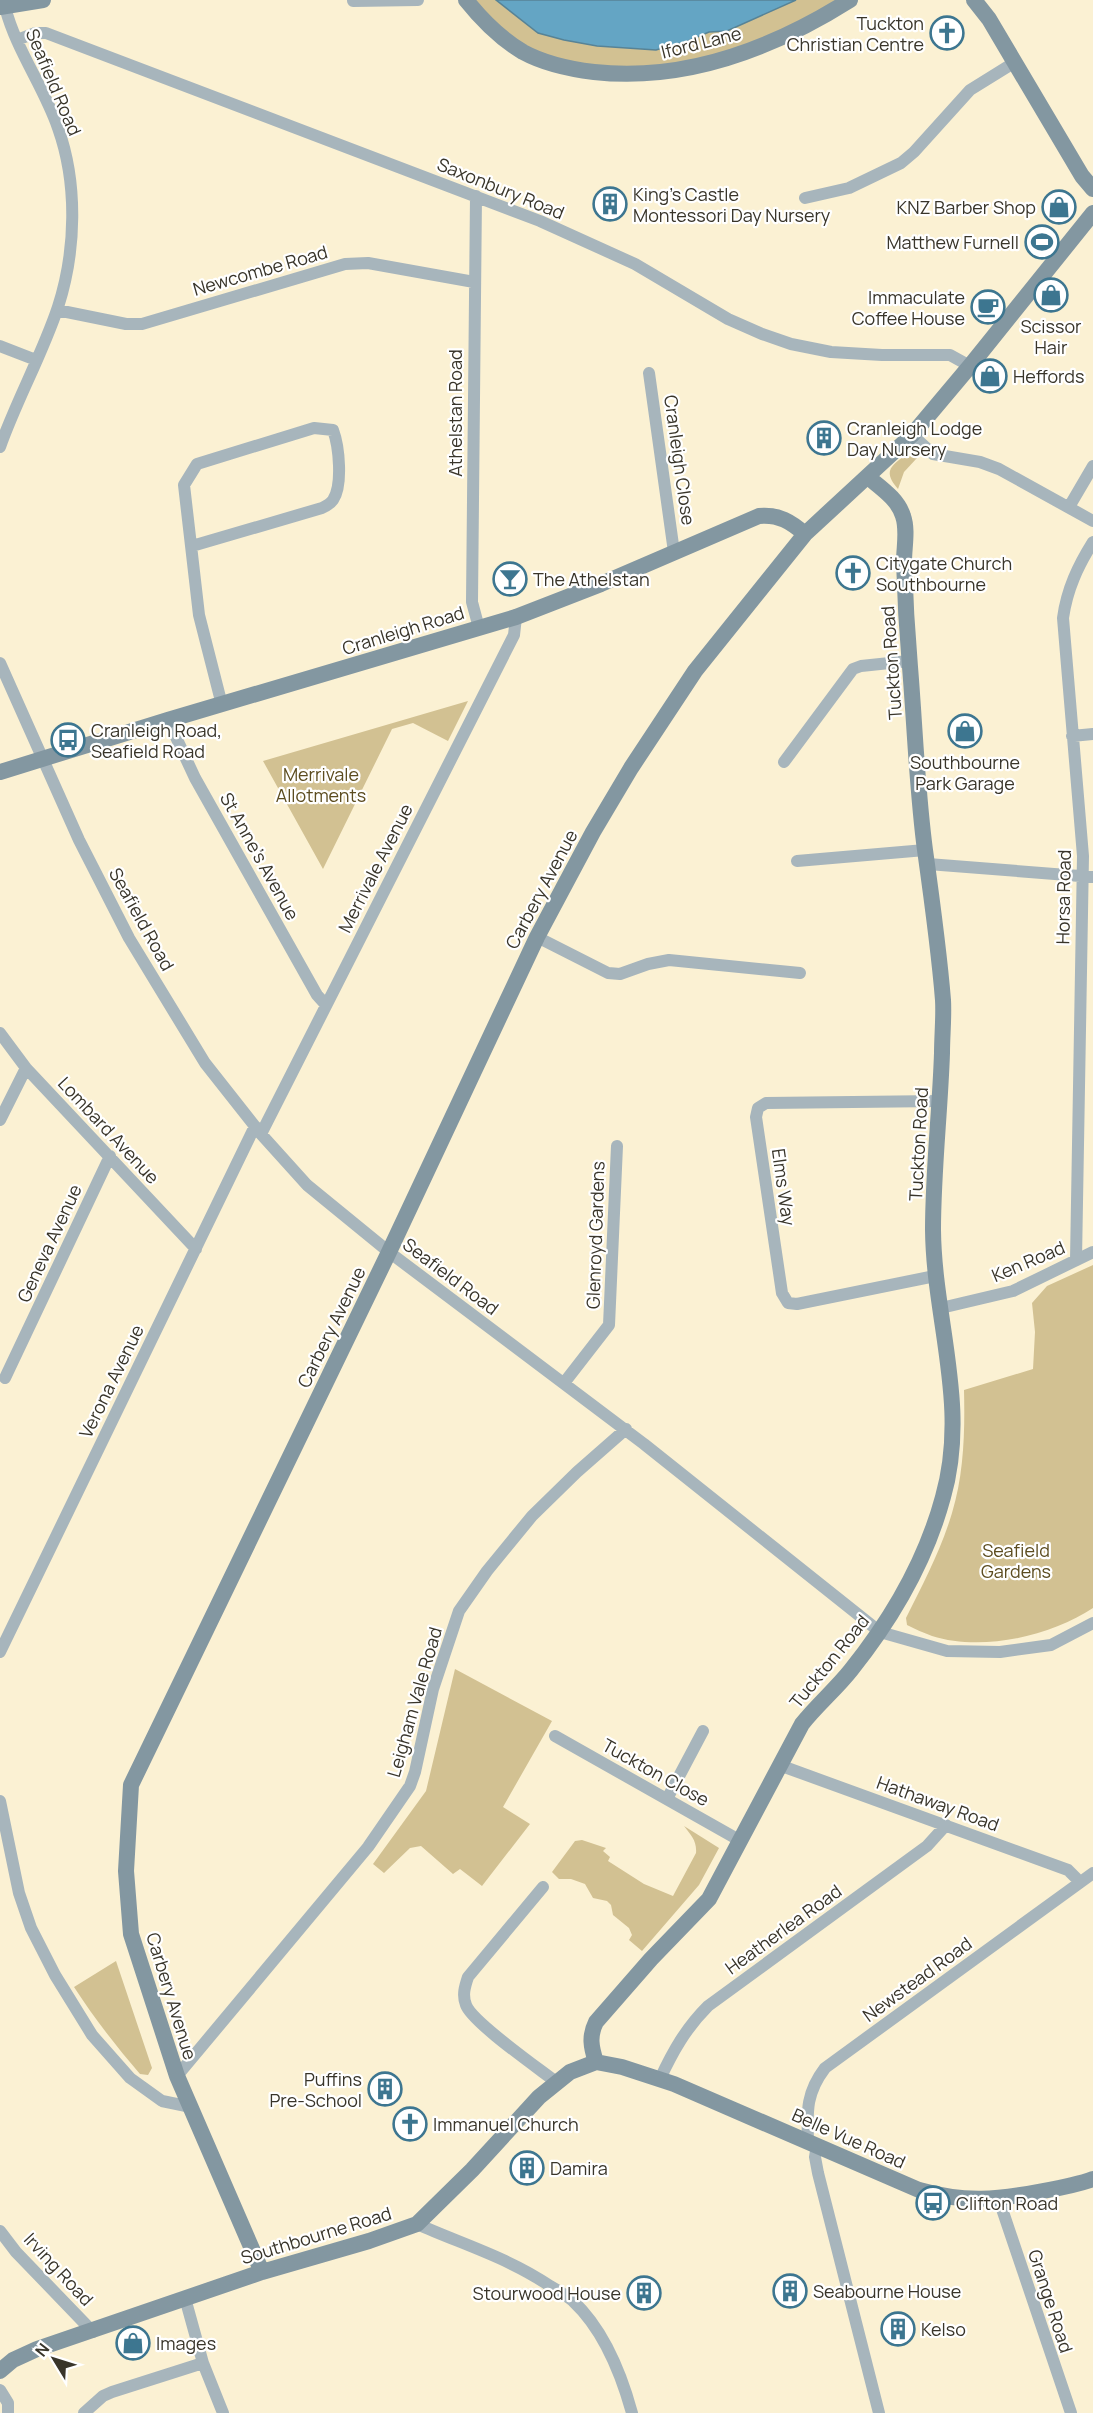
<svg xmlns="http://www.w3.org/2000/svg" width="1093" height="2413" font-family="Manrope,sans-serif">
	<rect width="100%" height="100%" fill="#fbf1d3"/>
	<!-- green -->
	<path fill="#d2c192" d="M466,0H496L538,33L597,46L656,50L688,41L709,32L727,31L796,0H850L782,37L650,74L547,63Z
		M906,455L917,458L904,472L898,489C883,472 890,466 906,455Z
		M468,701L448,741L413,723L392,729L323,869L263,761Z
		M1093,1265V1608C1051,1636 982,1652 932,1636C924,1633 915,1629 907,1625L906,1618C923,1584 941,1550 952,1513C964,1474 965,1431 964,1390L1033,1369L1035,1332L1032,1303L1047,1286Z
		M455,1669L552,1721L503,1807L530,1824L482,1886L460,1869L453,1874L421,1846L410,1848L384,1873L373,1864L426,1791Z
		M684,1826L719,1848L699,1885L642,1951L629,1940L632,1935L629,1928L613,1915L611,1905L607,1901L593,1898L585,1884L571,1879H559L552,1872L575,1841L582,1840L606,1848L603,1851L610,1857L608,1861L644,1884L673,1896L696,1853C697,1841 691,1835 684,1826Z
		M116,1961L152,2068L148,2075L140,2074C116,2046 94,2018 74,1987Z"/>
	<!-- water -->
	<path fill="#64a5c4" stroke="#578396" stroke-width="1.5" d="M496,0H796L727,31L709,32L688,41L656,50L597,46L564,40L538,33Z"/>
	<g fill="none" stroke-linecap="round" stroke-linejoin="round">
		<!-- street -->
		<path stroke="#a7b5bc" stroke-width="12" d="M353,1L418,0
			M17,40L35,33H46L540,221L635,264L728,319L762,334L791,344L831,352L882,355H950L970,366
			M476,196L472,602L479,628
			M805,198L849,188L901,163L914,152L970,90L1015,62
			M57,310L126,324H142L345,264L368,263L474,282
			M0,346L36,360
			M649,373L674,552
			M912,435L933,454L980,462L999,469L1093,521
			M0,447C17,399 42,355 58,307C76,251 78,184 58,128C44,87 16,50 5,7
			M1069,507L1093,466
			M192,546L322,508C326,506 331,503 333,500C343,485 339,446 333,430L314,428L197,464L184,485L199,615L222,705
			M0,663L79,840L129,938L205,1063L261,1134L307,1185L389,1252L644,1444L880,1632L947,1651L1000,1652L1051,1645L1093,1623
			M168,720L195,778L317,995L326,1005
			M1072,736L1093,734
			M784,762L853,669L861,666L909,661
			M797,861L925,850
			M928,864L1093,877
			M537,937L608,973L620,974L648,964L669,960L800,973
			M0,1033L26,1068L196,1249
			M0,1120L26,1068
			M261,1134L514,635L516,617
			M1076,1260L1083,856L1063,618C1067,589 1078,566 1093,542
			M935,1276L797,1304L788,1303L782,1293L756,1117L758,1108L766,1103L940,1101
			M941,1308L1013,1291L1093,1252
			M5,1378L110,1156
			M564,1383L609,1325L617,1146
			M0,1652L255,1126
			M555,1736L739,1840
			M779,1765L1068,1870L1080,1882
			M667,1799L703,1731
			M0,1801L19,1893L31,1928L55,1975L92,2035L130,2078L162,2101L191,2107
			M543,1887L468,1977C465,1986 462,1995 466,2005C472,2022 538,2068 556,2082
			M177,2076L368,1847L410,1786L415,1772L433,1689L459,1611L487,1571L532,1516L577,1472L626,1429
			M660,2079C673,2051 686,2028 708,2006L927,1846L946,1825
			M808,2141C807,2111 806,2093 825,2068L1093,1873
			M817,2145L815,2157L818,2173L879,2413
			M999,2200L1071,2413
			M417,2224C462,2244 509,2258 550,2286C557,2290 566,2295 573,2301C604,2330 621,2373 632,2413
			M0,2231L16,2252L93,2332
			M185,2298L203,2363L223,2413
			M0,2390L8,2403V2413
			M84,2413L103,2396L112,2392L203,2363"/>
		<!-- secondary -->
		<path stroke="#8397a1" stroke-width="16" d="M466,0C482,20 501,39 523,52C545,64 569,69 594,72C685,82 774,48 850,0
			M974,0L989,19L1082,176L1093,189
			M0,7L43,0
			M0,772L168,720L516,617L601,584L759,516C779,514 791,522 805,534
			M596,2062C591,2047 589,2036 596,2022L651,1959L709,1899L802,1724C817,1705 836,1689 851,1670C891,1620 926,1560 943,1497C969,1406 934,1321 933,1230C933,1171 940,1112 942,1053C942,1036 944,1017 943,1000C939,950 932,900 925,850C917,790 915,728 910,667C907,632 905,596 904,562C904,547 908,530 903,516C898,499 881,488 868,477
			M262,2272L177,2076L131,1934L126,1871L131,1785L389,1252L537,937L593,832L631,768L695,671L805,534L912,435L970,366L1093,213
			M0,2371L13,2360L37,2349L262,2272L369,2241L417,2224L472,2170L539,2097L570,2072L596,2062L622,2067L674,2084L919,2190C965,2203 997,2200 1043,2191C1060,2188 1077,2185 1093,2179"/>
	</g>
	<!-- icons -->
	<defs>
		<symbol id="church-ring" viewBox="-11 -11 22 22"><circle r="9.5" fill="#fff" stroke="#3d7690" stroke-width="1.5"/><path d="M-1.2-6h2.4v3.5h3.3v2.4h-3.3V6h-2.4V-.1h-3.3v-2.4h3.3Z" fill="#3d7690"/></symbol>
		<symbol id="building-ring" viewBox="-11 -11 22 22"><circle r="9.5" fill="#fff" stroke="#3d7690" stroke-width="1.5"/><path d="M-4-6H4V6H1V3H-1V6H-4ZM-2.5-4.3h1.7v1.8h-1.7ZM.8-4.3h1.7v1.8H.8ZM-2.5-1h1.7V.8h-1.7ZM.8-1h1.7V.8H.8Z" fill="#3d7690"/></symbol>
		<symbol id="shop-ring" viewBox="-11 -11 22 22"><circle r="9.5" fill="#fff" stroke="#3d7690" stroke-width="1.5"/><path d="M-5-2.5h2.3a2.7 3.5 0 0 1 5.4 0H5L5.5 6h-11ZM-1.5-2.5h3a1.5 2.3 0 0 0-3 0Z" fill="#3d7690"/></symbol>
		<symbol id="stadium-ring" viewBox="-11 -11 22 22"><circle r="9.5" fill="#fff" stroke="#3d7690" stroke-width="1.5"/><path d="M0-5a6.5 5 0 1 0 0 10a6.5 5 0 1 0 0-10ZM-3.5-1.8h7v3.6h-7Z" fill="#3d7690"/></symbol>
		<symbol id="cafe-ring" viewBox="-11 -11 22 22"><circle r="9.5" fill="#fff" stroke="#3d7690" stroke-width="1.5"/><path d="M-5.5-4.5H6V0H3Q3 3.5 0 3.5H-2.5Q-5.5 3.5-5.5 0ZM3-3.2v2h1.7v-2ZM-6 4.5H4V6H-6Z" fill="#3d7690"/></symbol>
		<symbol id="bar-ring" viewBox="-11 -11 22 22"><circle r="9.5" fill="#fff" stroke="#3d7690" stroke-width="1.5"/><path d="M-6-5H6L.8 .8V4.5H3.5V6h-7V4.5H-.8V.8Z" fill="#3d7690"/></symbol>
		<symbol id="bus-ring" viewBox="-11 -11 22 22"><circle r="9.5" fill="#fff" stroke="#3d7690" stroke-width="1.5"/><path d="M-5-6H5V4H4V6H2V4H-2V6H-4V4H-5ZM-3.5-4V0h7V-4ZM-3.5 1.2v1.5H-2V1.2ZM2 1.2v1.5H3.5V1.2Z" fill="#3d7690"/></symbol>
	</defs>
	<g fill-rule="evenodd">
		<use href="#church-ring" x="928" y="14" width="38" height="38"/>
		<use href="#building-ring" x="591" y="185" width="38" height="38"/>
		<use href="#shop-ring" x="1040" y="188" width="38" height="38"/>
		<use href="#stadium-ring" x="1023" y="223" width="38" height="38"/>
		<use href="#shop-ring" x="1032" y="276" width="38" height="38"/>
		<use href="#cafe-ring" x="969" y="288" width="38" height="38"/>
		<use href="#shop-ring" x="971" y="357" width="38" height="38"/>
		<use href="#building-ring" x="805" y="419" width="38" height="38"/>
		<use href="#church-ring" x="834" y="554" width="38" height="38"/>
		<use href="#bar-ring" x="491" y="560" width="38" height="38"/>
		<use href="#shop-ring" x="946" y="712" width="38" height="38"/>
		<use href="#bus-ring" x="49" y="721" width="38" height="38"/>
		<use href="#building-ring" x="366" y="2070" width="38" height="38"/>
		<use href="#church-ring" x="391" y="2105" width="38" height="38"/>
		<use href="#building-ring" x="508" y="2149" width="38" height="38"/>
		<use href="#bus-ring" x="914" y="2184" width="38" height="38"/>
		<use href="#building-ring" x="771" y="2272" width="38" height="38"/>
		<use href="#building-ring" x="625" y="2274" width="38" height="38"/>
		<use href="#building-ring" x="879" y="2310" width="38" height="38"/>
		<use href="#shop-ring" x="114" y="2324" width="38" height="38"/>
	</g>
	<g text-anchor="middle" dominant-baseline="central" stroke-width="4.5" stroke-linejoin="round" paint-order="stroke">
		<!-- poi labels -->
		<g font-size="18" fill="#39352a" stroke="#fff" text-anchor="start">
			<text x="924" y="23" text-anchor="end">Tuckton<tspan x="924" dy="21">Christian Centre</tspan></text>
			<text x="633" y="194">King's Castle<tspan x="633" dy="21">Montessori Day Nursery</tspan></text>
			<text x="1036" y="207" text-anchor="end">KNZ Barber Shop</text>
			<text x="1019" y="242" text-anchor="end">Matthew Furnell</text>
			<text x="965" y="297" text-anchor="end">Immaculate<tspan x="965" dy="21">Coffee House</tspan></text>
			<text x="1051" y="326" text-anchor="middle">Scissor<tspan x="1051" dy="21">Hair</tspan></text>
			<text x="1013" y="376">Heffords</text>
			<text x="847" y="428">Cranleigh Lodge<tspan x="847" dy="21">Day Nursery</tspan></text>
			<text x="876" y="563">Citygate Church<tspan x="876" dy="21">Southbourne</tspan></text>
			<text x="533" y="579">The Athelstan</text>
			<text x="91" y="730">Cranleigh Road,<tspan x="91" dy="21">Seafield Road</tspan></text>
			<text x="965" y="762" text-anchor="middle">Southbourne<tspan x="965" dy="21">Park Garage</tspan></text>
			<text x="362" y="2079" text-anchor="end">Puffins<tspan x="362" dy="21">Pre-School</tspan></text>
			<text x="433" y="2124">Immanuel Church</text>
			<text x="550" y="2168">Damira</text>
			<text x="956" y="2203">Clifton Road</text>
			<text x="813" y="2291">Seabourne House</text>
			<text x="621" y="2293" text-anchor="end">Stourwood House</text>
			<text x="921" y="2329">Kelso</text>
			<text x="156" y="2343">Images</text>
		</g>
		<!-- street labels -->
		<g font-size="18" fill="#39352a" stroke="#fff">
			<text transform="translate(701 42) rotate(-14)">Iford Lane</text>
			<text transform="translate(54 82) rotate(67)">Seafield Road</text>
			<text transform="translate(501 188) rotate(22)">Saxonbury Road</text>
			<text transform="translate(260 270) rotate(-16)">Newcombe Road</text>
			<text transform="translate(455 413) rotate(-90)">Athelstan Road</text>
			<text transform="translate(680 460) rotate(82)">Cranleigh Close</text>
			<text transform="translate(403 630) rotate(-17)">Cranleigh Road</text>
			<text transform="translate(891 663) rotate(-94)">Tuckton Road</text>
			<text transform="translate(260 856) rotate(61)">St Anne's Avenue</text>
			<text transform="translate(375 868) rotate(-63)">Merrivale Avenue</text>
			<text transform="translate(541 889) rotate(-62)">Carbery Avenue</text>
			<text transform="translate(1063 897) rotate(-89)">Horsa Road</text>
			<text transform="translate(142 919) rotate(61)">Seafield Road</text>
			<text transform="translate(109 1130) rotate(47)">Lombard Avenue</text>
			<text transform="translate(918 1144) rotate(-87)">Tuckton Road</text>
			<text transform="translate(784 1187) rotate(82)">Elms Way</text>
			<text transform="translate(595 1235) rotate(-88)">Glenroyd Gardens</text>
			<text transform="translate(49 1243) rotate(-65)">Geneva Avenue</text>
			<text transform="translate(1028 1261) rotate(-23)">Ken Road</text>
			<text transform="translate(451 1276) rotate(37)">Seafield Road</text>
			<text transform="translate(331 1327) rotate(-64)">Carbery Avenue</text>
			<text transform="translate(111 1381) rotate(-64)">Verona Avenue</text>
			<text transform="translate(829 1661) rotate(-51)">Tuckton Road</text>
			<text transform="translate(414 1702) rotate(-74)">Leigham Vale Road</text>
			<text transform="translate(656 1772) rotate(29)">Tuckton Close</text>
			<text transform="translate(938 1803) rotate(20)">Hathaway Road</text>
			<text transform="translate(783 1929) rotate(-36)">Heatherlea Road</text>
			<text transform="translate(917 1979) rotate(-36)">Newstead Road</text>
			<text transform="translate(172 1996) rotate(73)">Carbery Avenue</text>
			<text transform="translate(849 2138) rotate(24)">Belle Vue Road</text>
			<text transform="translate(316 2235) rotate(-17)">Southbourne Road</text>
			<text transform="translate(59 2269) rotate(47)">Irving Road</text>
			<text transform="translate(1051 2301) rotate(72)">Grange Road</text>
		</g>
		<!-- park labels -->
		<g font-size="18" fill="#5c4c1f" stroke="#fff">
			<text x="321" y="774">Merrivale<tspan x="321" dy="21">Allotments</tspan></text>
			<text x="1016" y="1550">Seafield<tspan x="1016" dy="21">Gardens</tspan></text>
		</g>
	</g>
	<!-- north arrow -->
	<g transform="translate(54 2359) rotate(308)" stroke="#ffffff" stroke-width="4.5" paint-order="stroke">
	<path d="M0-4.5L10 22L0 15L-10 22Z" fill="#39352a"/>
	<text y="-9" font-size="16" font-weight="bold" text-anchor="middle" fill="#39352a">N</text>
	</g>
</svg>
